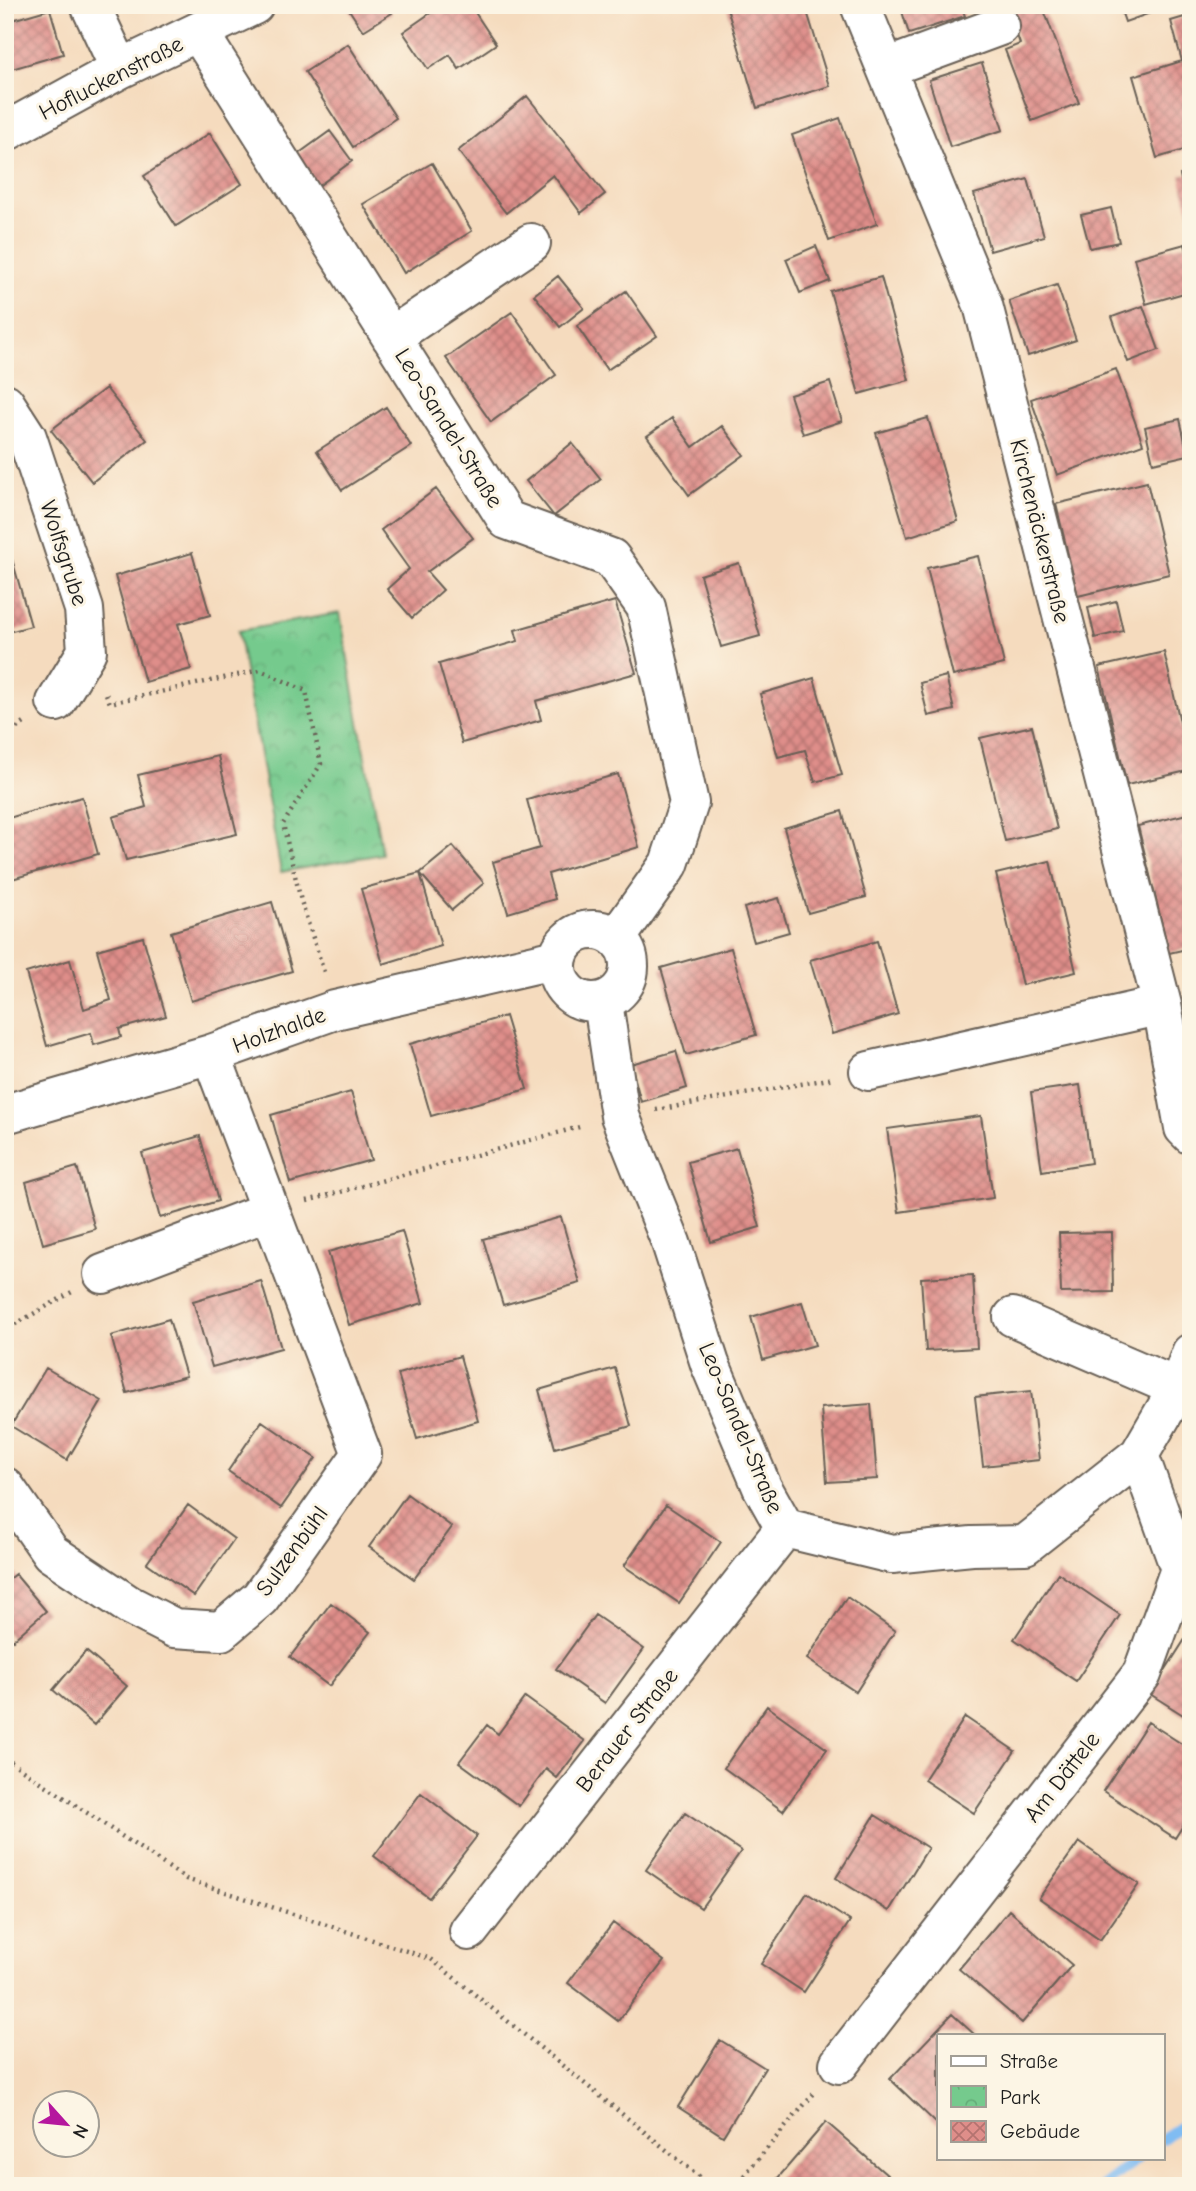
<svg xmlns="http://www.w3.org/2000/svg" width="1196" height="2191" font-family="'Comic Neue',sans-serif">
	<defs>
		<pattern id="park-crowns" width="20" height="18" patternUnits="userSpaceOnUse" patternTransform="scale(1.75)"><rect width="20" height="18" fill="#75ca8d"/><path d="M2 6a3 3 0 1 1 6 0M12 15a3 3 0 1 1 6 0" fill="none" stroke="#65ad79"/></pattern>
		<pattern id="building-cross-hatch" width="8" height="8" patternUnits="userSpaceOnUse" patternTransform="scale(1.75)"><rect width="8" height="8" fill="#df8e8a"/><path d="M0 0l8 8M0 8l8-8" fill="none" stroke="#b47370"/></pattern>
	</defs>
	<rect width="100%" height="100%" fill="#fcf5e5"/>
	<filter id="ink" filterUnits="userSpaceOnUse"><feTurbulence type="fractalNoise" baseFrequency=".0143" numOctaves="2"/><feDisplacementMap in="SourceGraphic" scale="14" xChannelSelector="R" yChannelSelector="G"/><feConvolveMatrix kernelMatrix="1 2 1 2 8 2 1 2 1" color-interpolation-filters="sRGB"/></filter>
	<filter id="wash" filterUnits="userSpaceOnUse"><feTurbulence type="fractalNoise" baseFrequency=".00686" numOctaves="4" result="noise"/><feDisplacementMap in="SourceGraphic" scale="28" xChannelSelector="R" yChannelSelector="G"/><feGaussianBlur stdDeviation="1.57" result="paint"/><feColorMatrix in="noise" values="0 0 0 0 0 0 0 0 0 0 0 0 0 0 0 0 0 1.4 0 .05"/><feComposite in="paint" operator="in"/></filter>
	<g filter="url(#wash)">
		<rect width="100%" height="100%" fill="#f5dbbe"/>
		<!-- park -->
		<path fill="url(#park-crowns)" stroke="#487354" stroke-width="2" d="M340,613L382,854L281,872L238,631Z"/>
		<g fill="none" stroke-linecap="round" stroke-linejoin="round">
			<!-- stream -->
			<path stroke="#80bcf2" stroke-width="10" d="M1163,2139L1191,2118
				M1102,2186L1139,2158"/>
		</g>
		<g id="blocks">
			<!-- building -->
			<path fill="url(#building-cross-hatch)" d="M346,5H387L392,13L363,31Z
				M442,5H470L496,44L459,69L450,55L428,69L403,32Z
				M737,5H805L830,86L757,108L727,8Z
				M900,5H961L965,16L909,34Z
				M1007,5H1042L1079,103L1032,121L1005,50L1020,44Z
				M1119,5H1170V6L1125,22Z
				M50,9L63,54L5,71V22Z
				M1191,15V148L1157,158L1133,76L1182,61L1171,21Z
				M348,44L396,118L353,147L305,72Z
				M982,63L1003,130L950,147L929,80Z
				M527,96L605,194L581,213L553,175L506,213L458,151Z
				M840,118L877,224L829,241L792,135Z
				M330,131L352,161L317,187L294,157Z
				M210,133L242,184L176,226L144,176Z
				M432,163L472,231L404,273L363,204Z
				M1191,172V216H1190L1180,175Z
				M1028,179L1044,236L990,251L974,194Z
				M1111,208L1119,242L1090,248L1081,215Z
				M1185,244L1191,266V291L1146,304L1134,258Z
				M816,246L830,281L800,293L786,259Z
				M558,276L584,308L560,327L534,295Z
				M881,277L909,380L859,394L830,291Z
				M1057,285L1076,340L1028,356L1009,301Z
				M626,291L657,336L607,370L577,326Z
				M1143,306L1159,350L1128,362L1112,317Z
				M512,312L556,375L491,422L446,358Z
				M1116,369L1143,444L1057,475L1031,399Z
				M830,382L842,421L803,434L790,395Z
				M106,388L147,440L92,482L51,430Z
				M386,407L411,446L342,490L317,451Z
				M672,418L693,447L722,426L744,455L689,495L647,436Z
				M928,418L958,521L907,537L876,433Z
				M1180,419L1188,455L1153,463L1145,427Z
				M572,443L601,479L554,516L526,481Z
				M1147,482L1169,574L1078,596L1056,504Z
				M436,489L473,538L427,572L443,590L412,618L387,589L409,569L381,530Z
				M192,553L210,615L178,624L191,669L145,682L115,576Z
				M978,556L1004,664L953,676L927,568Z
				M12,559L31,626L5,633V561Z
				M739,563L760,636L721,647L700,575Z
				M615,601L636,673L536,701L541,720L462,743L439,664L518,641L515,630Z
				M1116,601L1123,631L1095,638L1088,608Z
				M1164,652L1191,770L1127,785L1099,667Z
				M946,676L954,710L928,716L920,683Z
				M814,678L842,775L815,782L805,750L778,757L760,694Z
				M1032,726L1057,829L1005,841L980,738Z
				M218,756L237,834L126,860L113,817L146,807L138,775Z
				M618,774L639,847L548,874L555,899L508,913L493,862L540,848L527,800Z
				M82,797L98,854L12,879L5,857V819Z
				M842,811L866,897L808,913L784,828Z
				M1191,813V948L1169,953L1138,826Z
				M453,846L484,883L452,910L420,873L441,946L383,964L361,889L420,873Z
				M1050,861L1076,972L1022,985L996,874Z
				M779,898L789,932L754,942L744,908Z
				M272,902L292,971L191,1001L171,932Z
				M143,937L166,1016L119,1029L121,1037L94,1045L91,1033L47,1046L26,973L70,960L84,1009L111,1000L97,950Z
				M877,941L898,1014L832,1034L810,960Z
				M731,948L756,1035L686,1055L661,968Z
				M505,1016L527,1089L431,1116L410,1044Z
				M676,1051L687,1088L641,1102L631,1064Z
				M1080,1085L1091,1163L1042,1171L1031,1092Z
				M351,1092L371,1160L290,1183L271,1115Z
				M981,1116L993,1198L899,1212L887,1129Z
				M200,1136L218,1201L160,1218L142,1153Z
				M737,1148L760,1227L711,1242L688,1162Z
				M77,1167L95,1229L43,1244L26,1182Z
				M561,1217L580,1283L503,1305L483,1239Z
				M402,1231L423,1303L349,1325L328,1252Z
				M1112,1232L1113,1292L1061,1293L1059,1233Z
				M973,1275L977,1348L926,1351L921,1278Z
				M261,1281L281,1348L212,1367L193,1301Z
				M802,1302L815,1345L763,1360L751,1317Z
				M169,1319L186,1376L127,1393L111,1336Z
				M460,1356L478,1421L417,1439L398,1374Z
				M46,1368L102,1401L67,1460L11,1426Z
				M615,1368L631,1426L555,1448L539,1390Z
				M1031,1391L1039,1460L983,1466L975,1397Z
				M871,1404L877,1479L827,1482L821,1408Z
				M262,1421L316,1458L281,1508L228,1471Z
				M407,1494L452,1527L414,1579L369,1547Z
				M188,1505L234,1539L194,1596L147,1563Z
				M666,1505L721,1542L679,1603L624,1566Z
				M1058,1573L1120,1615L1076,1681L1014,1639Z
				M15,1574L46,1611L13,1640L5,1631V1582Z
				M847,1597L895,1631L856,1692L807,1659Z
				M331,1603L370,1632L329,1686L290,1657Z
				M595,1615L644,1649L605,1703L556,1669Z
				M1191,1630V1720L1150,1694Z
				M86,1651L127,1686L94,1725L53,1690Z
				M525,1697L585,1741L557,1778L546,1769L519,1806L459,1762L487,1725L498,1734Z
				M767,1706L827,1749L783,1811L724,1768Z
				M965,1717L1015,1751L974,1813L924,1780Z
				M1148,1722L1191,1750V1813L1175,1838L1103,1791Z
				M421,1793L477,1836L429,1898L374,1856Z
				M685,1813L741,1851L701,1908L646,1870Z
				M875,1815L928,1848L889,1911L836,1878Z
				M1079,1842L1139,1884L1100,1940L1039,1898Z
				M807,1893L850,1921L804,1992L761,1964Z
				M1009,1910L1072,1965L1022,2023L959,1969Z
				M613,1923L664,1961L618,2021L568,1983Z
				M952,2014L975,2035H939V2126L890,2079Z
				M720,2040L765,2068L723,2136L678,2107Z
				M826,2122L895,2182L892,2186H784L777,2179Z"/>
		</g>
	</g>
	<g filter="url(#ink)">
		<use href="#blocks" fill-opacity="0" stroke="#685f55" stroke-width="2"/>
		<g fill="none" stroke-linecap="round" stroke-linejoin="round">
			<defs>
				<path id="minor" d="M90,5L120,69
					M860,5L983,305L1162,1005L1184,1128L1191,1135
					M199,33L507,520L611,558L646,607L689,803L669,864L617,937
					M886,68L1000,26
					M5,132L120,69L254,5
					M391,337L531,243
					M5,403L27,437L84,609L87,651L56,702
					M557 966a36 36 0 1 1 72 0a36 36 0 1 1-72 0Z
					M603,1002L620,1116L671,1243L710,1364L762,1487L785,1528L892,1554L972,1546L1025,1545L1139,1455L1178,1388L1191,1353
					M869,1071L1162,1005
					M5,1114L211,1054L335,1010L557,959
					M103,1274L269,1211
					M1013,1317L1178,1388
					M5,1487L51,1553L129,1605L174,1628L221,1631L260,1598L362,1454L211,1054
					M469,1931L785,1528
					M839,2064L1142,1674L1180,1569L1139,1455"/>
			</defs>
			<!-- minor casing -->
			<use href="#minor" stroke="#685f55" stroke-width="42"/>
			<!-- path -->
			<path stroke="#685f55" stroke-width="4.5" stroke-dasharray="2 5" stroke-linecap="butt" d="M106,694L110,703L260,670L306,691L321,764L283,824L301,901L325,975
				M5,736L26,722
				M656,1110L834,1078
				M307,1201L583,1126
				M5,1334L12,1326L72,1292
				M5,1758L186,1879L431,1959L711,2186
				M735,2186L816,2091"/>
			<!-- minor -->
			<use href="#minor" stroke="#fff" stroke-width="38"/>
		</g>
	</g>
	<g text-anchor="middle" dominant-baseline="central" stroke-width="6" stroke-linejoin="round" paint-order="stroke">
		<!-- street labels -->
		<g font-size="23" fill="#1c1c1c" stroke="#fcf5e5">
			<text transform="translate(111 78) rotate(-27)">Hofluckenstraße</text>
			<text transform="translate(449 428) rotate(58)">Leo-Sandel-Straße</text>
			<text transform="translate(1040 531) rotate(76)">Kirchenäckerstraße</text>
			<text transform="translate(64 553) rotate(72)">Wolfsgrube</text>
			<text transform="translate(279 1030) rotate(-20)">Holzhalde</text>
			<text transform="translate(741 1428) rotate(67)">Leo-Sandel-Straße</text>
			<text transform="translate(292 1551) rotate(-54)">Sulzenbühl</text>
			<text transform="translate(627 1730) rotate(-52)">Berauer Straße</text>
			<text transform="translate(1062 1777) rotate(-52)">Am Dättele</text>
		</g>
	</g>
	<!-- margin -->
	<rect width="1196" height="2191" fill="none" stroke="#fcf5e5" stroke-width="28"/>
	<!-- legend -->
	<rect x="937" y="2034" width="228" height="126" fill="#fcf5e5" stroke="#a29e95" stroke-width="2"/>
	<rect x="951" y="2056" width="35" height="10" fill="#ffffff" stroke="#a29e95" stroke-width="2"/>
	<text x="1000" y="2068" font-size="21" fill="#1c1c1c">Straße</text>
	<rect x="951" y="2086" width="35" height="21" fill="url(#park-crowns)" stroke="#a29e95" stroke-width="2"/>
	<text x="1000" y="2104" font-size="21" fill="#1c1c1c">Park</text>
	<rect x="951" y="2121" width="35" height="21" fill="url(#building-cross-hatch)" stroke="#a29e95" stroke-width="2"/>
	<text x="1000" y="2138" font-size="21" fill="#1c1c1c">Gebäude</text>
	<!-- north arrow -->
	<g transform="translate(66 2124) rotate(117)"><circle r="33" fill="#fcf5e5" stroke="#a29e95" stroke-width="2"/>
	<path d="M0-5L12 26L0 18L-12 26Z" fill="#b5179e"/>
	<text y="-10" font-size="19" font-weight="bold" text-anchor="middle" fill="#1c1c1c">N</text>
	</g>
</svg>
